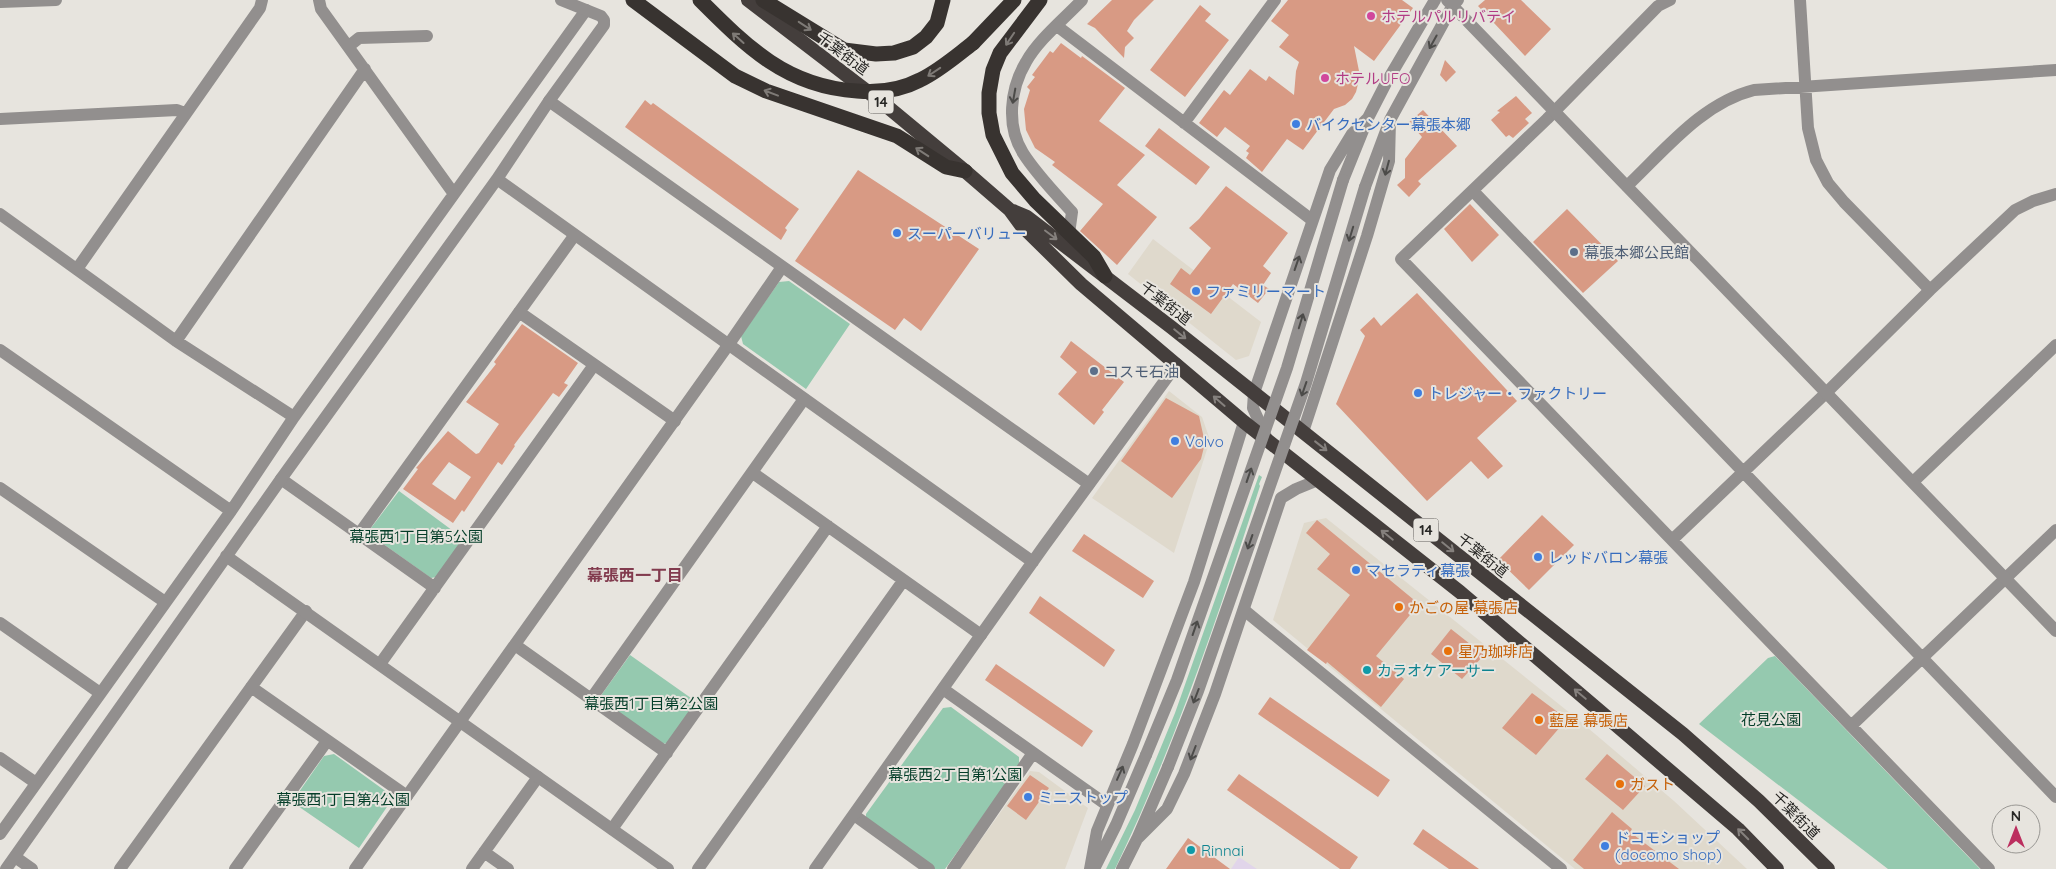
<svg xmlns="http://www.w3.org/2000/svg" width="2056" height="869" font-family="Quicksand,'Noto Sans JP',sans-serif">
	<rect width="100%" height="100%" fill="#e7e4de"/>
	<!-- built -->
	<path fill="#dfd9cc" d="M1153,239L1261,322L1249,356L1236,360L1128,274Z
		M1169,391L1202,417L1210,440L1174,553L1092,498Z
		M1326,518L1575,717L1674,801L1747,869H1575L1273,620L1304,523Z
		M1030,771L1039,772L1088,808L1065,869H960Z"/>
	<!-- education -->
	<path fill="#e1d5ea" d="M1239,857L1257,869H1231Z"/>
	<!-- green -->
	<path fill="#95c9af" d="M789,281L850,324L806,389L743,344L741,336L779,282Z
		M1259,475L1262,477L1259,484L1260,486C1218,617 1175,744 1115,869H1106L1135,810L1175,713Z
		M399,491L464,539L436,577L431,578L372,536L371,528Z
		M630,655L698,703L670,743L661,744L602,702V694Z
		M1775,656L1980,869H1888L1699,724L1768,658Z
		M951,707L1019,757V766L945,869H935L866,821V814L943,708Z
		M334,754L391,795V801L359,848L292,802L324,756Z"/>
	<!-- building -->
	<path fill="#d89a84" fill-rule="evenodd" d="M1112,0H1154L1134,20L1127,31L1134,38L1125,47L1124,58L1095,28L1087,24Z
		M1288,0H1402L1413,8L1374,61L1354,46L1360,76L1356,92L1352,99L1345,105L1334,109L1303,150L1287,139L1262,172L1246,158L1249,153L1246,151L1250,146L1225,127L1217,137L1199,123L1224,90L1230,95L1250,69L1266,81L1269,76L1294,95L1296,71L1299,62L1279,47L1289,35L1271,21Z
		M1485,0H1521L1551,29L1525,56L1478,6Z
		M1200,5L1211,14L1205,21L1229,40L1185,97L1150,70Z
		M1061,43L1081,58L1082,56L1125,88L1099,121L1145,155L1117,185L1157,217L1117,265L1080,231L1103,204L1052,165L1055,162L1035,148L1026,130L1024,109L1030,90L1027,87L1035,77L1032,75L1050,51L1053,53Z
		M1445,60L1456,72L1446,82L1440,75Z
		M1516,96L1532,113L1525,119L1529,123L1513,138L1509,135L1506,137L1491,120L1500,112L1497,111Z
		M645,100L651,105L653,103L799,209L785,228L787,230L781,240L625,127Z
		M1423,110L1457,146L1418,181L1421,184L1409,197L1397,185L1405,178V159L1422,137L1409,122Z
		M1159,128L1210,167L1196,185L1145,146Z
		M858,170L979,249L921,331L904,318L895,330L795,261Z
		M1226,186L1288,233L1263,266L1271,273L1263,285L1269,289L1258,303L1233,284L1211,314L1170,284L1181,268L1190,275L1211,248L1189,228L1199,219Z
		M1470,204L1499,235L1472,262L1444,229Z
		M1567,209L1618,261L1583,293L1533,242Z
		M1417,293L1517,401L1477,438L1503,466L1488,479L1471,461L1427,501L1336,404L1365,336L1360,330L1374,317L1381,326Z
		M522,324L578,363L564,383L568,385L559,397L553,393L514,445L515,446L502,465L498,462L464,512L462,510L453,523L403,489L418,469L416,468L448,431L476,454L479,453L499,424L466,402L496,364L494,362ZM449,462L471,477L455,500L432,484Z
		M1071,341L1124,382L1102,410L1104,412L1094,425L1058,394L1077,372L1060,357Z
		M1166,398L1199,416L1205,443L1201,459L1172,498L1121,461Z
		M1542,515L1574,545L1529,590L1498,560Z
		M1317,520L1419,604L1376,656L1404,679L1381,707L1327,662L1326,664L1307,650L1350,595L1317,569L1330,554L1306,533Z
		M1084,534L1154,581L1143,598L1072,551Z
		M1040,596L1115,650L1104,667L1029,613Z
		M1451,629L1484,655L1462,679L1431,654Z
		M996,664L1093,731L1082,747L985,680Z
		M1532,693L1567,719L1536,755L1502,728Z
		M1270,697L1390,780L1378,797L1258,714Z
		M1607,754L1645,786L1623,810L1585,779Z
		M1239,774L1358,857L1350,869H1340L1227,790Z
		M1030,775L1049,788L1026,820L1007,806Z
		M1612,812L1632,829L1630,832L1679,869H1584L1573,860Z
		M1423,829L1479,869H1449L1413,844Z
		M1188,838L1230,869H1166Z"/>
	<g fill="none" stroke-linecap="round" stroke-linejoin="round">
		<!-- minor -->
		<path stroke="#928f8e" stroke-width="12" d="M319,0L321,9L454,194
			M1670,0L1658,6L1547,119L1401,259L1989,869
			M1800,0L1808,128L1816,160L1828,183L1844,202L1930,290
			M1057,26L1312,220
			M349,46L359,38L427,36
			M549,101L1089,484
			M0,119L177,110L185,113
			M1184,123L1275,0
			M1627,186C1665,150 1702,103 1754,90L2056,70
			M1473,191L2056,797
			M0,214L176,341L294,417
			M1069,234L1072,212C1055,193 1037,175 1023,153C1006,126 1010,89 1026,62C1038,40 1064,19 1082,0
			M77,269L260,8L262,0
			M519,312L675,421
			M176,341L365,69
			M729,344L782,267
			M0,350L231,511
			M753,473L981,635
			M281,479L435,588
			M1913,482L2056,345
			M0,488L165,602
			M359,534L574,236
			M1672,540L1826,393L1930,290L2015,210L2033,201L2056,194
			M1244,610L1561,869
			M0,623L100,693
			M515,645L667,753
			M380,664L594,365
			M251,687L407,796
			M943,689L1107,805
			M591,699L804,399
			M1851,726L2056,530
			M0,758L36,783
			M854,815L929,869
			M612,829L828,526
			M0,834L231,511L294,417L586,10
			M484,852L508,869
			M15,857L32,869
			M120,869L306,611
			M235,869L327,741
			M472,869L538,777
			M698,869L903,581
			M953,869L1033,753"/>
		<!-- tertiary -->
		<path stroke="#928f8e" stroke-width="12" d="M1447,0L2056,631
			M0,2L56,0
			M497,179L1033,562
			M1343,180L1368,118L1386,83L1435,0
			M1365,187L1390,120L1453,5L1458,0
			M1303,432L1367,236L1389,161L1390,120
			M1267,439L1253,408L1254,393L1330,170L1352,134L1368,118
			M226,556L668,869
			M1137,839L1167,809L1184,774L1215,694L1281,498L1296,489L1318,480
			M1095,867L1116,825L1146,755
			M6,869L281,479L497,179L549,101L604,25V20L601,16L561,0
			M355,869L729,344
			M815,869L1044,546L1177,364
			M1090,869L1097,831L1133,744L1194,582L1244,422
			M1122,869L1137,839L1168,767"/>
		<!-- trunk -->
		<path stroke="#443e3c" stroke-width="14" d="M748,0L889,108L965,171L1010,210L1021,225L1081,284L1244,422L1460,592L1738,829L1777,869
			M1013,211L1027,217L1171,327L1683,734L1759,801L1828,869"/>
		<!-- motorway -->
		<path stroke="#383330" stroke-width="15" d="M633,0L735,76L766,91L897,136L946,167L965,171
			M763,0L844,50L876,54L894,53L913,47L926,37L937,23L943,0
			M1040,0L1000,53L993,70L989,93V113L993,135L1012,173L1035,200L1094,257L1105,276
			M973,43L1014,0"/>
		<!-- tertiary-bridge -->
		<path stroke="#928f8e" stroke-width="12" d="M1146,755L1177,680L1287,368L1343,180
			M1168,767L1198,691L1306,383L1365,187"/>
		<!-- motorway-bridge -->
		<path stroke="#383330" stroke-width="15" d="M700,0C747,47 787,87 857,91C879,93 901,90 920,80C939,71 956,56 973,43"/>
	</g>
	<!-- one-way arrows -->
	<defs><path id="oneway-shaft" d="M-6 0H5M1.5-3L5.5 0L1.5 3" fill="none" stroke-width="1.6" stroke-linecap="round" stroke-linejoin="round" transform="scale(1.25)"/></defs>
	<g stroke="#7e7a76">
		<use href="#oneway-shaft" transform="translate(805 26) rotate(33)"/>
		<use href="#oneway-shaft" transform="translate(738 38) rotate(-138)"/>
		<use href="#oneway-shaft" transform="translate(1010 39) rotate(124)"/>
		<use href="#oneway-shaft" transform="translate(934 72) rotate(146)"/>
		<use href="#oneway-shaft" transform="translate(771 93) rotate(-159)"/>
		<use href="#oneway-shaft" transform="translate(922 152) rotate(-147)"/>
	</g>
	<g stroke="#4c4b49">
		<use href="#oneway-shaft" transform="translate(1433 42) rotate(119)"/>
		<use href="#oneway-shaft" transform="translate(1014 96) rotate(100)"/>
		<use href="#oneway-shaft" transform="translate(1387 168) rotate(105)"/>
		<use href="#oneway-shaft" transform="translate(1351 234) rotate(107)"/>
		<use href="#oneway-shaft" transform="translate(1297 263) rotate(-71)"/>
		<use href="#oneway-shaft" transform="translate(1301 321) rotate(-73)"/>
		<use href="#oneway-shaft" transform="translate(1304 389) rotate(109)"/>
		<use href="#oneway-shaft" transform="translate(1249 475) rotate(-71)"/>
		<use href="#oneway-shaft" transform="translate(1250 542) rotate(109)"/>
		<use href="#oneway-shaft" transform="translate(1195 628) rotate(-71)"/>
		<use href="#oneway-shaft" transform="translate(1196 696) rotate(111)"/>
		<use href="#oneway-shaft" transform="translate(1193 753) rotate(111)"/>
		<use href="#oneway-shaft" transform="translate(1120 773) rotate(-66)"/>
	</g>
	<g stroke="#85807d">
		<use href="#oneway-shaft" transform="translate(1051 235) rotate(37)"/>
		<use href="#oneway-shaft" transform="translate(1180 334) rotate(39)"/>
		<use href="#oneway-shaft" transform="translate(1219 401) rotate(-139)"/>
		<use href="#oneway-shaft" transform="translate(1321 446) rotate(38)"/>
		<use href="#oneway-shaft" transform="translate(1387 535) rotate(-141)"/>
		<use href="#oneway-shaft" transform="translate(1448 547) rotate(39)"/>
		<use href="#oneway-shaft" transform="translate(1580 694) rotate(-140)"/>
		<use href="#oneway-shaft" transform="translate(1743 834) rotate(-135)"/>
	</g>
	<!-- markers -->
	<g fill="#d1479c" stroke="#e7e4de" stroke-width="2">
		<circle cx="1371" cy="16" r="5"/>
		<circle cx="1325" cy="78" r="5"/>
	</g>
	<g fill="#3f7fe0" stroke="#e7e4de" stroke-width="2">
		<circle cx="1296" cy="124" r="5"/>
		<circle cx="897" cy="233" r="5"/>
		<circle cx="1196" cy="291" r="5"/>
		<circle cx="1418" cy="393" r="5"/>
		<circle cx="1175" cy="441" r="5"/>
		<circle cx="1538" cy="557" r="5"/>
		<circle cx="1356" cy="570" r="5"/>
		<circle cx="1028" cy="797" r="5"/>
		<circle cx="1605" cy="846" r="5"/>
	</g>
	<g fill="#5c6f8a" stroke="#e7e4de" stroke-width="2">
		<circle cx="1574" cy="252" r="5"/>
		<circle cx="1094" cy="371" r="5"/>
	</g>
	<g fill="#e8710a" stroke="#e7e4de" stroke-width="2">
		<circle cx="1399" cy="607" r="5"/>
		<circle cx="1448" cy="651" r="5"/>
		<circle cx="1539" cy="720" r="5"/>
		<circle cx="1620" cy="784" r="5"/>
	</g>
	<g fill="#0f9aa8" stroke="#e7e4de" stroke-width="2">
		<circle cx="1367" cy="670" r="5"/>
		<circle cx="1191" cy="850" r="5"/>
	</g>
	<g text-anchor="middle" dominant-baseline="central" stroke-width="4" stroke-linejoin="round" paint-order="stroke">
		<!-- shield labels -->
		<g fill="#e7e4de" stroke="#615f5c" stroke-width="1">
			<rect x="868.5" y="90.5" width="25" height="23" rx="4"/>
			<rect x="1413.5" y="518.5" width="25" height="23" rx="4"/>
		</g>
		<g font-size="14" font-weight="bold" fill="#272624">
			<text x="881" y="102">14</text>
			<text x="1426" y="530">14</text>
		</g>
		<!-- hotel labels -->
		<g font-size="15" fill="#b23c85" stroke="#e7e4de" text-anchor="start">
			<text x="1381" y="16">ホテルパルリバテイ</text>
			<text x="1335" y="78">ホテルUFO</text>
		</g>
		<!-- street labels -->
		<g font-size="15" fill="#272624" stroke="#e7e4de">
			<text transform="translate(843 53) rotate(37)">千葉街道</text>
			<text transform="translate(1166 303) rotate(38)">千葉街道</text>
			<text transform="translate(1483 555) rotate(39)">千葉街道</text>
			<text transform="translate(1796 815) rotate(45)">千葉街道</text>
		</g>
		<!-- shop labels -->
		<g font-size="15" fill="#366cbe" stroke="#e7e4de" text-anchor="start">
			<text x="1306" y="124">バイクセンター幕張本郷</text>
			<text x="907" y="233">スーパーバリュー</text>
			<text x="1206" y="291">ファミリーマート</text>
			<text x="1428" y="393">トレジャー・ファクトリー</text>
			<text x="1185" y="441">Volvo</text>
			<text x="1548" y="557">レッドバロン幕張</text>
			<text x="1366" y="570">マセラティ幕張</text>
			<text x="1038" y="797">ミニストップ</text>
			<text x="1615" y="837">ドコモショップ<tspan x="1615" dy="17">(docomo shop)</tspan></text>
		</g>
		<!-- service labels -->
		<g font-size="15" fill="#4e5e75" stroke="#e7e4de" text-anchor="start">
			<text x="1584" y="252">幕張本郷公民館</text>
			<text x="1104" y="371">コスモ石油</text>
		</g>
		<!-- park labels -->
		<g font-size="15" fill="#033d28" stroke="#e7e4de">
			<text x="416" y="536">幕張西1丁目第5公園</text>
			<text x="651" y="703">幕張西1丁目第2公園</text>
			<text x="1771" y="719">花見公園</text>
			<text x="955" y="774">幕張西2丁目第1公園</text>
			<text x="343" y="799">幕張西1丁目第4公園</text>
		</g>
		<!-- food labels -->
		<g font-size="15" fill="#c56008" stroke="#e7e4de" text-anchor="start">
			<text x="1409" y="607">かごの屋 幕張店</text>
			<text x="1458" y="651">星乃珈琲店</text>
			<text x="1549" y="720">藍屋 幕張店</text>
			<text x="1630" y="784">ガスト</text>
		</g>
		<!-- culture labels -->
		<g font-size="15" fill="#0d838f" stroke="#e7e4de" text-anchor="start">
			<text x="1377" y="670">カラオケアーサー</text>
			<text x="1201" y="850">Rinnai</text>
		</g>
		<!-- neighbourhood labels -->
		<g font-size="16" font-weight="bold" fill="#823b4e" stroke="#e7e4de">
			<text x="635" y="575">幕張西一丁目</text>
		</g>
	</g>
	<!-- north arrow -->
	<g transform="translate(2016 829)"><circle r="24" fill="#e7e4de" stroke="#9a9894"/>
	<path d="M0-4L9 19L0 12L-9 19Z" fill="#bc2f5f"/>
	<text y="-8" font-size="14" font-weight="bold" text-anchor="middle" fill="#272624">N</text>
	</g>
</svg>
